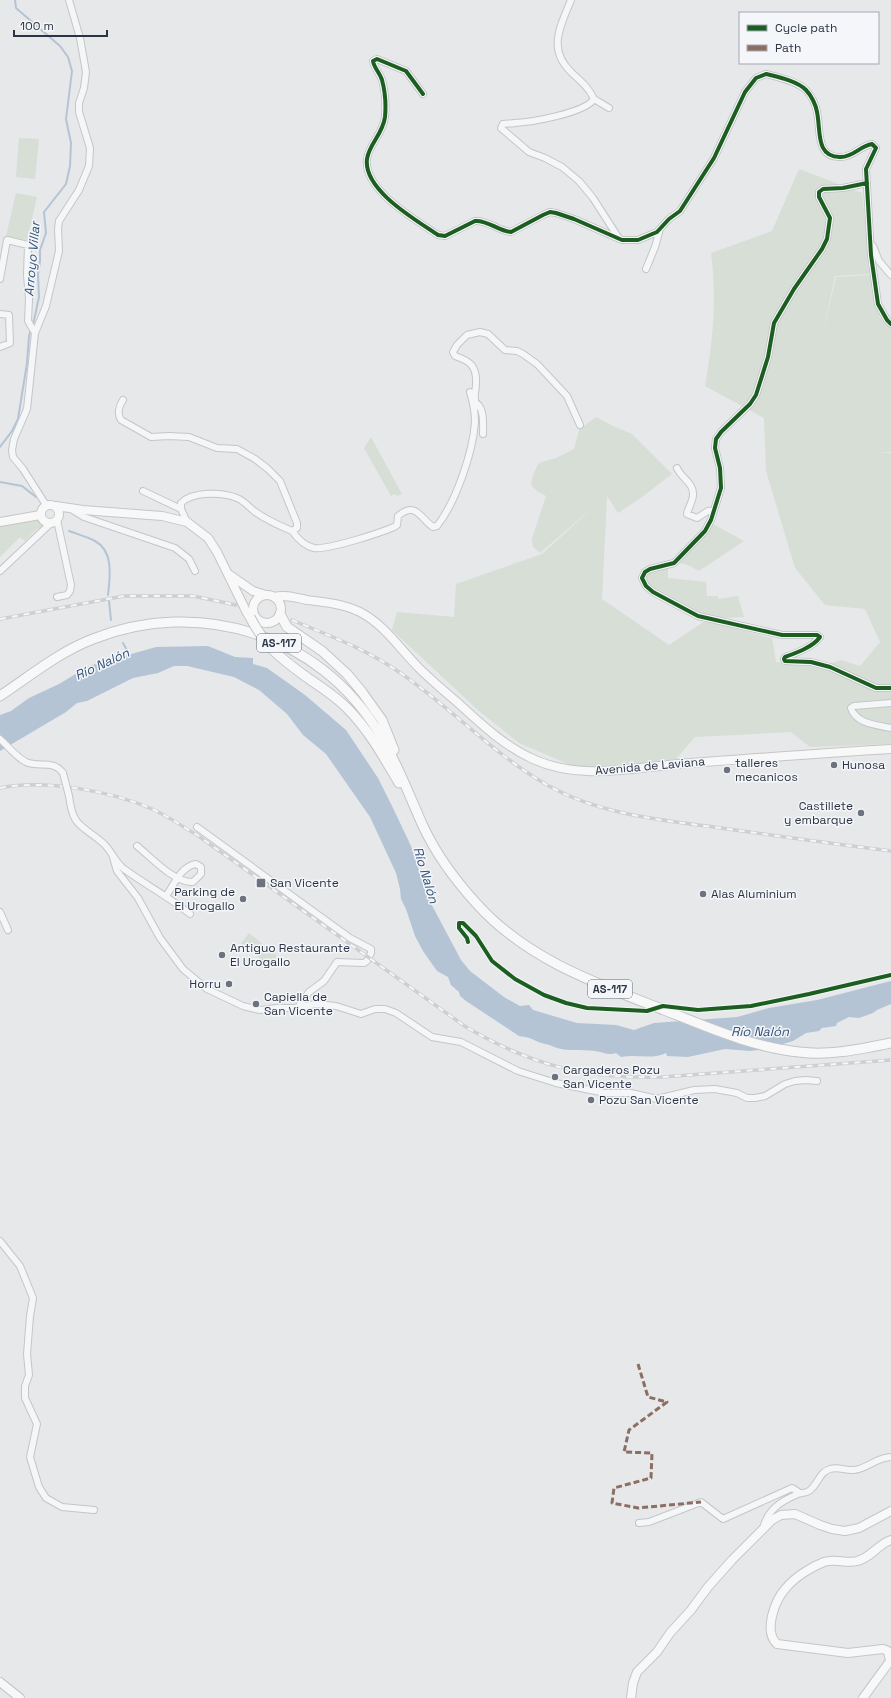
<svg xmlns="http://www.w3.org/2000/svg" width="891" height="1698" font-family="'Space Grotesk',sans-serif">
	<rect width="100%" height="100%" fill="#e6e8ea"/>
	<!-- green -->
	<path fill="#d6ded6" d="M19,138L39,139L35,179L16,177Z
		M799,169L862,193L871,274L835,276L823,333L836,277L870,275L880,317L891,327V452H879L891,453V744L810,747L791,732L695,737L676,759L628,766L575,767L519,743L479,711L392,630L397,612L454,617L456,584L542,554L597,504L540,553L533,547L532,539L546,496L537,491L531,485C532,476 535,470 539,463L556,458L574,449L579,430L596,417L615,427L632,434L672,474L642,497L618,513L607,496L602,599L669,645L705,621L772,638L776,662L820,667L841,660L860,666L880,642L865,609L825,605L795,568L766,471L764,418L705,386C713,342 717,297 711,253L772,231Z
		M16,193L37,197L27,240L6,236Z
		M371,437L402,494L397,496L395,494L391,496L364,448Z
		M40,515L44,522L42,531L38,528L25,541L20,537L0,557V522Z
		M713,524L744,541L699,571L690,566L678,562L707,531Z
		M668,566V578L706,582L707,596H718V599L738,596L744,617C734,617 722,619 712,617C699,615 690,608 679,602C667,595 648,592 645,577L650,571Z
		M249,933L277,956L269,966L241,943Z"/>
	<!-- water -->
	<path fill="#b4c4d5" d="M208,646L235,657L253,658V664L267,668L305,695L346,730L378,778L392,806L411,846L427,896L461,960L470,971L504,997L520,1006L529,1005L533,1010L577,1023L616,1025L634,1030L654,1023L737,1017L769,1008L817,1000L891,981V1004L877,1010L873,1013L859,1018L849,1017L837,1023L836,1026L822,1028L819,1031L806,1033L793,1041L766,1049L750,1051L725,1049L688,1057L667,1056L666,1053C653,1060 636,1054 621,1057L616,1053C608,1056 603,1052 595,1051C582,1049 567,1052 554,1047C549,1044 542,1044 536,1041C530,1038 527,1037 519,1036L466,1001L460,996L459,992L451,985L448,977L437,971L423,951L415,936L406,909L401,899L400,889L396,873L370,817L326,754L303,735L287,714L259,690L234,677L187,666H174L158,673L133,678L87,701L77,703L66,712L0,751V715L11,711L29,698L59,684L89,666L156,647Z"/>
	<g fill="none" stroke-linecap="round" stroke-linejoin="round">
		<!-- stream -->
		<path stroke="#b4c4d5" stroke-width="2" d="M15,0L16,8L60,46L68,57L72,71L66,119L71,143L70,166L66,184L44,212L46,233L40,250V261L38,274L39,297L33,325
			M0,447L12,431L18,419L27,363L29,336L31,329
			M0,482L22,486L36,497
			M69,531C77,534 87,537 95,541C114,551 110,577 108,595
			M109,601L111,620
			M123,643L130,656"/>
		<defs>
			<path id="street" d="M571,0C560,27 547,50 572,73C581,81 589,88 594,99
				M423,94L406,71L377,59L373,61C374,68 380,73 382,80C385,91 386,106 385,117C383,134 369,144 367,159C363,190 416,220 438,235L445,236L475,221C488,220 498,231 511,232L543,215L550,212L556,213L574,219L622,240H638L657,232L669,219L680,211L714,158L745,92L756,78L766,74C778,77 797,81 806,90C811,95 816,105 817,112C821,130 815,158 841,157C853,157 860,146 872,144L876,148L866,169L871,255L878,304L887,320L891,324
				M594,99C585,113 532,122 515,123C511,124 507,123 503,124L501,128L529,152L545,158L562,167L579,181L593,198L618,237
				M594,99L609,108
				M867,183L843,188L823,189L819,192V197L830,218L827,239L822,249L794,289L774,323L768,357L756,395L750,404L721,432L716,439L715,448L720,468L721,488L711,520L705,531L674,563L650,569L645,572L642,578L646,586L653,592L698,616L782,635H817L820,637C813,647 796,653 785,657L784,659L785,661L811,662L830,667L876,688H891
				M873,246L879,261L891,275
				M646,269L655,247L660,229
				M0,279L7,240L28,245L27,275L29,299L28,321L35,333
				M0,314L9,315L10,343L0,347
				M123,400C119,406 117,414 121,420L151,437L169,436L189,437L217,448L237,449L255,459L268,469L280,481L297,523V528L292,531C278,525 266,520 254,511C249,507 243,500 237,498C223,492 193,491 181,503V509
				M475,400C474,394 476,389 476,384C477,366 470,361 455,356L453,352L457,345L467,335L480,332L488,334L505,350L517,351L523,354L537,364L567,396L580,425
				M473,401C485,406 483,423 483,434
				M677,468C681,478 694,483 693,495C693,501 688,508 687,514L697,518L708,511L714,510
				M143,491L181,509L187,522
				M46,505L23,469L13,457L12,450L14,439L27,409L35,333L46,306L59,251L58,229L59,221L79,190L89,166L90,148L79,112V103L84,88L86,72L80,38L69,0
				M74,511L84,517L175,548L189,559L195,571
				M57,520L71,585L70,591L67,595L57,597
				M292,531C297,538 305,546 314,548C328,550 380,533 394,527L397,525L398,516C416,501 420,518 433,527L437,526C456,502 473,452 475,422C475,412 473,402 470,392
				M0,571L51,523
				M891,703L854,706L851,708C856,724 877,725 891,728
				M0,739C8,746 16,757 26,762C39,768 53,759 63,773
				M69,796C73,828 81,824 103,843C111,850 115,862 124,869C146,885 169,897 190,914
				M197,827L350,938L371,949V953L367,961L364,963L337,962L324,981L309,992L299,1006
				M137,846C151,857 174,883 193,882L201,874V867L196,864C181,866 174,885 166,896
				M112,854L117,871L138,898L160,938L183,969L207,989L243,1006L260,1010L277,1008H294L316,1004L336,1006L361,1014L375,1009H385L396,1013L432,1037L461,1042L518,1071L556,1083L605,1093H631L657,1099L694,1090L715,1089L737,1093L747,1098H755L765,1096L785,1084L795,1081L805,1080L817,1081
				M0,912L8,930
				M0,1241L20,1266L33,1298L30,1316L27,1354L29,1375L25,1386V1398L37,1424L30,1457L39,1487L46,1498L62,1507L94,1510
				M639,1523L649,1522L701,1502L723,1519L792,1488L800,1493
				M763,1529C767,1510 781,1501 798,1494C801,1493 806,1493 809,1491C818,1485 819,1472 830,1469C838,1466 846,1471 854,1470C867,1469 877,1457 891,1457"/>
			<path id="secondary" d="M41 514a9 9 0 1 1 18 0a9 9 0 1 1-18 0Z
				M56,506L83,510L162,516L187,522L208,538L217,552L247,613L250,617L257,619
				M0,522L40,515
				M230,575L253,591L266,595
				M253 609a14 14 0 1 1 28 0a14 14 0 1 1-28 0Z
				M274,597C285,594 297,598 307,600C325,602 344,604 360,612C385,625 400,649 419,668C431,680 444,691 457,702C480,723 504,746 533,759C583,782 639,766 691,763C758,758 824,753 891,749
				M0,1682L20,1698
				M631,1698L633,1683L637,1672L657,1652L670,1633L691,1610L708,1587L732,1560L772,1520L781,1515L795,1514L820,1525L832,1529L845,1531L859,1528L891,1511
				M863,1698L890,1661L888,1651L883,1649L848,1653L777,1644C763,1631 775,1600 786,1588C795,1577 811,1567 824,1562C834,1558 847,1564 857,1561C871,1558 878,1544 891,1540"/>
			<path id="primary" d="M280,614L287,627L322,651L347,674L362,692L382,720L394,750
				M305,676C319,686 334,695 347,708C369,730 383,756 399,783
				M0,696C30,676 59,652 93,639C199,597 319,634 379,733C397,762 409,795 423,826C436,854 456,881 476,903C526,959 595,983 664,1010C708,1027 751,1047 799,1052C830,1056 861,1049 891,1043"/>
		</defs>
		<!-- street casing -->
		<use href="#street" stroke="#c4c6c8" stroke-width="8"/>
		<!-- secondary casing -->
		<use href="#secondary" stroke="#c4c6c8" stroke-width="10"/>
		<!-- primary casing -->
		<use href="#primary" stroke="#c2c5c8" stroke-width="11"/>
		<!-- street -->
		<use href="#street" stroke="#f5f6f7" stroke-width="6"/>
		<!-- secondary -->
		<use href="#secondary" stroke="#f8f8f8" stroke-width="8"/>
		<!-- primary -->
		<use href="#primary" stroke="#f8f8f8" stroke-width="9"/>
		<defs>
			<path id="rail" d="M0,619L124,596H193L236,605
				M292,620C327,635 364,648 396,670C449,705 492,754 549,786C601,815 662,820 721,828C777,836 834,844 891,851
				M0,788C45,779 111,791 152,809C168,816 183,827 197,835L466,1027C533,1066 585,1079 662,1077L891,1060"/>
		</defs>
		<!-- rail casing -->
		<use href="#rail" stroke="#cecfd2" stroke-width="3.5"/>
		<!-- rail -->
		<use href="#rail" stroke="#f4f6f9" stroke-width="2" stroke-dasharray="6" stroke-linecap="butt"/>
		<defs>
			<path id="street-bridge" d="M63,773L69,796"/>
			<path id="primary-bridge" d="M250,617C265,646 279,657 305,676"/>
		</defs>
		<!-- street-bridge casing -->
		<use href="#street-bridge" stroke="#c4c6c8" stroke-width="8" stroke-linecap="butt"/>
		<!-- primary-bridge casing -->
		<use href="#primary-bridge" stroke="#c2c5c8" stroke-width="11" stroke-linecap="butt"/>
		<!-- street-bridge -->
		<use href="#street-bridge" stroke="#f5f6f7" stroke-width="6"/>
		<!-- primary-bridge -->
		<use href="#primary-bridge" stroke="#f8f8f8" stroke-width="9"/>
		<!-- quiet -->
		<path stroke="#8d6e63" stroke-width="3" stroke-dasharray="6 3" stroke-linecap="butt" d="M638,1364L648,1397L667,1402L629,1430L624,1452L652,1453L651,1478L614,1488L612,1503L638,1508L701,1502"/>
		<defs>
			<path id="cycleway" d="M423,94L406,71L377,59L373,61C374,68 380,73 382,80C385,91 386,106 385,117C383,134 369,144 367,159C363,190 416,220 438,235L445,236L475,221C488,220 498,231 511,232L543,215L550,212L556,213L574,219L622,240H638L657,232L669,219L680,211L714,158L745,92L756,78L766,74C778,77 797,81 806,90C811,95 816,105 817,112C821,130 815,158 841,157C853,157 860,146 872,144L876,148L866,169L871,255L878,304L887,320L891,324
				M867,183L843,188L823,189L819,192V197L830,218L827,239L822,249L794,289L774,323L768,357L756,395L750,404L721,432L716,439L715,448L720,468L721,488L711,520L705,531L674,563L650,569L645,572L642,578L646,586L653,592L698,616L782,635H817L820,637C813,647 796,653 785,657L784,659L785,661L811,662L830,667L876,688H891
				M468,942L467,938L459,928V923H463L476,936L492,961L515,979L544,995L566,1003L587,1008L647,1011L663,1006L698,1010L751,1006L809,994L891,975"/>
		</defs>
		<!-- cycleway casing -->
		<use href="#cycleway" stroke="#f4f6f9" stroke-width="6"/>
		<!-- cycleway -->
		<use href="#cycleway" stroke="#1b5e20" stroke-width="4"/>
	</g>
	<!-- markers -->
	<g fill="#6c737f" stroke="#f4f6f9" stroke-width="1.5">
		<circle cx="834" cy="765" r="4"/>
		<circle cx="727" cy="770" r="4"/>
		<circle cx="861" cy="813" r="4"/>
		<rect x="256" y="878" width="10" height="10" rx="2"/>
		<circle cx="703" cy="894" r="4"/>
		<circle cx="243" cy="899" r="4"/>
		<circle cx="222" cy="955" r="4"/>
		<circle cx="229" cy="984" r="4"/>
		<circle cx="256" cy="1004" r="4"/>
		<circle cx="555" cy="1077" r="4"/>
		<circle cx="591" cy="1100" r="4"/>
	</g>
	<g text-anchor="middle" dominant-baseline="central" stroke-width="3" stroke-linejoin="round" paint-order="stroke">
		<!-- shield labels -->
		<g fill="#f4f6f9" stroke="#676e7b" stroke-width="1">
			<rect x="257" y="634" width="44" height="18" rx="3"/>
			<rect x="588" y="980" width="44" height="18" rx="3"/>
		</g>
		<g font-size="11" font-weight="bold" fill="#2b3445">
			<text x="279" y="643">AS-117</text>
			<text x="610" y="989">AS-117</text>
		</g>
		<!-- poi labels -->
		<g font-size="12" fill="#2b3445" stroke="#f4f6f9" text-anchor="start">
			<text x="735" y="763">talleres<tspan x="735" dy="14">mecanicos</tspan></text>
			<text x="842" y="765">Hunosa</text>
			<text x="853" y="806" text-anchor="end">Castillete<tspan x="853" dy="14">y embarque</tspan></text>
			<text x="270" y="883">San Vicente</text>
			<text x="235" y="892" text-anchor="end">Parking de<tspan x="235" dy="14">El Urogallo</tspan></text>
			<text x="711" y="894">Alas Aluminium</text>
			<text x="230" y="948">Antiguo Restaurante<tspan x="230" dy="14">El Urogallo</tspan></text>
			<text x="221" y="984" text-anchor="end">Horru</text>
			<text x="264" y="997">Capiella de<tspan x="264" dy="14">San Vicente</tspan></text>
			<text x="563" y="1070">Cargaderos Pozu<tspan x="563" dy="14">San Vicente</tspan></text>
			<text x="599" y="1100">Pozu San Vicente</text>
		</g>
		<!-- street labels -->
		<g font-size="12" fill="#2b3445" stroke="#f4f6f9">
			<text transform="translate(650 766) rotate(-5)">Avenida de Laviana</text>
		</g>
		<!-- water labels -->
		<g font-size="13" font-style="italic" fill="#34527a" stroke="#f4f6f9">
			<text transform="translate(32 259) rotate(-85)">Arroyo Villar</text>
			<text transform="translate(102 664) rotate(-25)">Río Nalón</text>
			<text transform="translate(426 875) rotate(73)">Río Nalón</text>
			<text x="760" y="1031">Río Nalón</text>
		</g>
	</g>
	<!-- legend -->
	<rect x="739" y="12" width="140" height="52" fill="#f4f6f9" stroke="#a4a8b1"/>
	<rect x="747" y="25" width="20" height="6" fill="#1b5e20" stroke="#a4a8b1"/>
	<text x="775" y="32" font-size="12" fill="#2b3445">Cycle path</text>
	<rect x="747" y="45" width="20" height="6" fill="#8d6e63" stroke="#a4a8b1"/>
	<text x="775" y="52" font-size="12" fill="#2b3445">Path</text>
	<!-- scale -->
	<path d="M14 30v6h93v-6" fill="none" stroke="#2b3445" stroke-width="2"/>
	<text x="20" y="30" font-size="12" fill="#2b3445" stroke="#f4f6f9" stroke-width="3" paint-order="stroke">100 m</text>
</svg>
